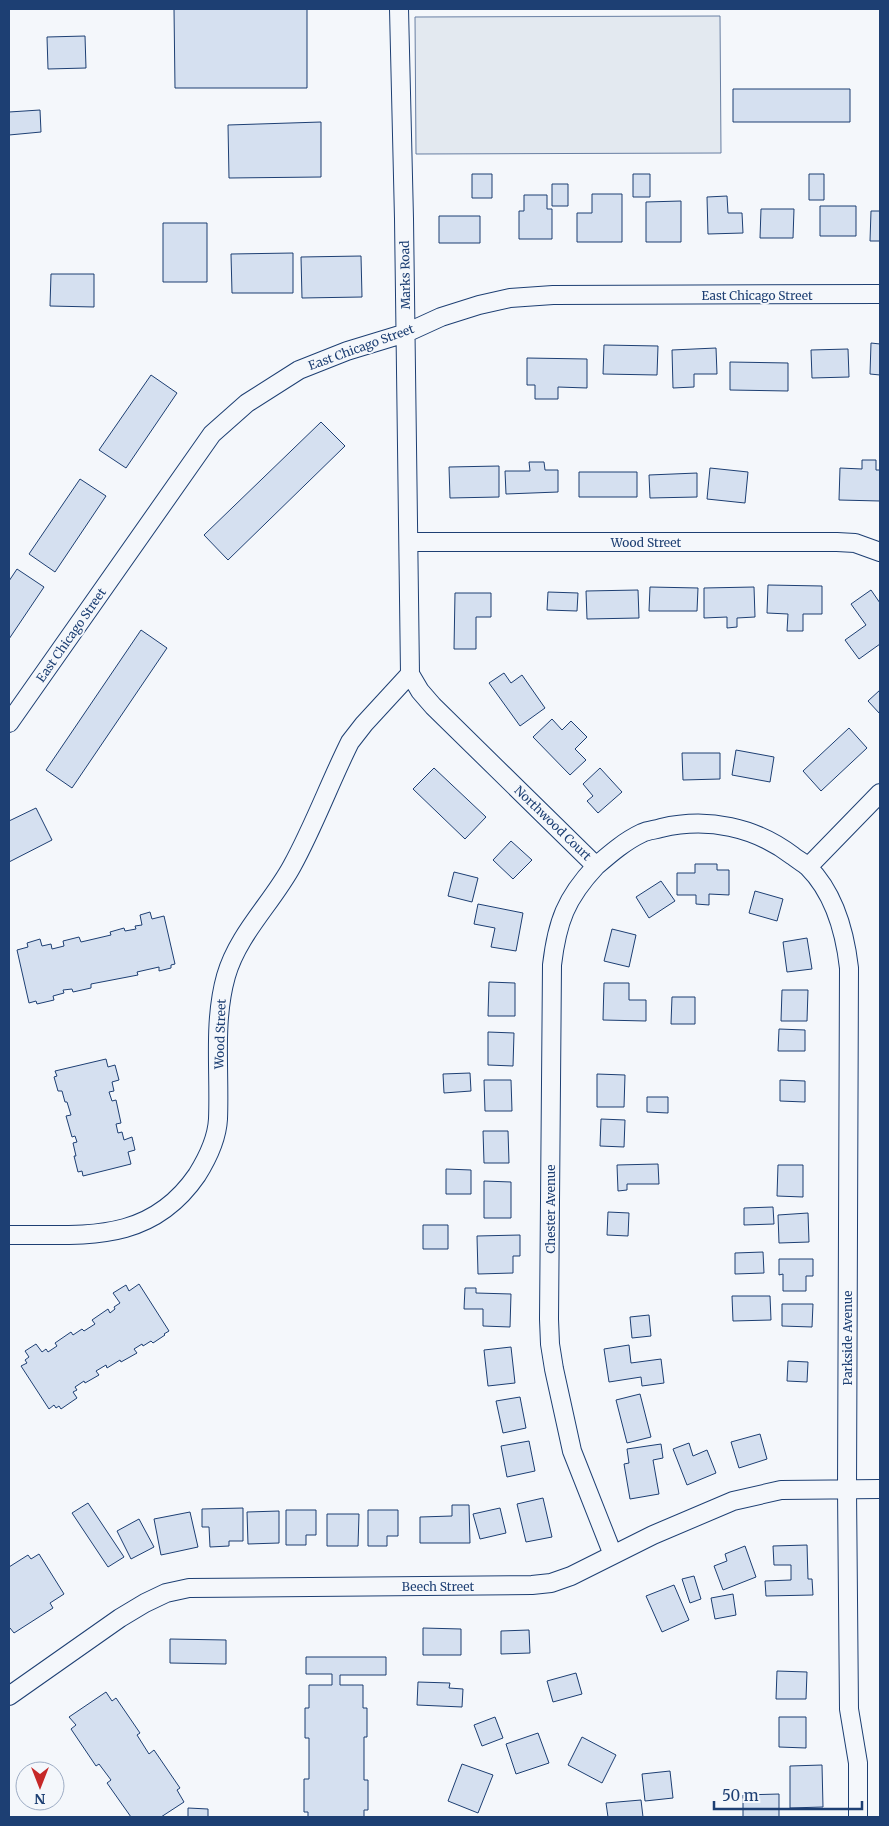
<svg xmlns="http://www.w3.org/2000/svg" width="889" height="1826" font-family="Merriweather,serif">
	<rect width="100%" height="100%" fill="#f4f7fb"/>
	<!-- green -->
	<path fill="#e3e9f0" stroke="#687fa3" d="M720,16L721,153L416,154L415,17Z"/>
	<!-- building -->
	<path fill="#d5e0f0" stroke="#1d3f73" d="M174,9H307V88H175Z
		M85,36L86,68L48,69L47,37Z
		M733,89H850V122H733Z
		M40,110L41,132L9,135V112Z
		M321,122V177L229,178L228,125Z
		M472,174H492V198H472Z
		M633,174H650V197H633Z
		M809,174H824V200H809Z
		M552,184H568V206H552Z
		M592,194H622V242H577V213H592Z
		M524,195H547V209H552V239H519V211H524Z
		M727,196L728,213H742L743,233L708,234L707,197Z
		M681,201V242H646V202Z
		M820,206H856V236H820Z
		M761,209H794L793,238H760Z
		M871,211H880V241H870Z
		M439,216H480V243H439Z
		M163,223H207V282H163Z
		M293,253V293H232L231,254Z
		M361,256L362,297L302,298L301,257Z
		M51,274H94V307L50,306Z
		M871,343L880,344V375L870,374Z
		M604,345L658,346L657,375L603,374Z
		M716,348L717,374H694V387L673,388L672,350Z
		M848,349L849,377L812,378L811,350Z
		M527,358L587,359V388L558,387V399H535V385H527Z
		M730,362L788,363V391L730,390Z
		M151,375L177,393L126,468L99,450Z
		M321,422L345,446L228,560L204,535Z
		M862,460H876V470H880V501L839,500L840,468L862,469Z
		M529,462H544L545,470H558V492L506,494L505,471H530Z
		M499,466V497L450,498L449,467Z
		M710,468L748,472L745,503L707,499Z
		M579,472H637V497H579Z
		M697,473V497L650,498L649,475Z
		M80,479L106,496L55,572L29,554Z
		M17,569L44,587L9,639V581Z
		M768,585L822,586V614H803V631H787L788,614L767,613Z
		M650,587L698,588L697,611H649Z
		M754,587L755,617L737,618V627L727,628V617L704,618V588Z
		M638,590L639,618L587,619L586,591Z
		M871,590L880,603V644L859,659L845,640L866,625L851,604Z
		M548,592L578,593L577,611L547,610Z
		M455,593H491V617H476V649H454Z
		M141,630L167,648L72,788L46,770Z
		M504,673L511,683L522,675L545,708L520,726L489,683Z
		M880,690V714L868,701Z
		M552,719L562,730L571,721L587,737L575,749L586,760L570,775L533,737Z
		M849,728L867,748L821,791L803,771Z
		M736,750L774,757L770,782L732,775Z
		M682,753H720V779L683,780Z
		M434,768L486,817L465,839L413,789Z
		M600,768L622,792L598,813L587,801L593,796L583,784Z
		M36,808L52,840L9,862V821Z
		M511,841L532,860L513,879L493,860Z
		M695,864H717V870H729V895L709,894V905L696,904V895H677V873H695Z
		M454,872L478,878L472,902L448,896Z
		M661,881L675,901L649,918L636,897Z
		M755,891L783,899L777,921L749,913Z
		M478,904L523,913L516,951L491,947L495,928L474,924Z
		M150,912L152,919L164,916L175,964L171,965V968L159,971V967L137,972L138,975L91,984V988L73,992L72,989L63,990L64,993L53,996L54,1000L37,1004L36,1001L29,1003L17,950L28,947L27,943L40,939L42,946L51,944L52,949L64,946L63,941L79,937L81,942L111,935L110,932L124,928L125,931L136,929L135,926L142,925L140,915Z
		M612,929L636,935L629,967L604,961Z
		M807,938L812,969L787,972L783,942Z
		M489,982L515,983V1016H488Z
		M604,983H629V1000H646V1021L603,1020Z
		M782,990H808L807,1021H781Z
		M672,997H695V1024H671Z
		M779,1029L805,1030V1051H778Z
		M488,1032L514,1033L513,1066L488,1065Z
		M106,1059L108,1067L115,1065L119,1080L112,1082L114,1091L109,1092L112,1101L116,1100L121,1123L116,1124L118,1133L122,1132L124,1140L132,1137L135,1150L128,1152L131,1164L83,1176L82,1171L78,1172L74,1156H76L73,1143L77,1142L75,1136L72,1137L66,1116L71,1115L67,1102H65L62,1091H58L54,1077L57,1076L55,1071Z
		M470,1073L471,1091L444,1093L443,1074Z
		M597,1074L625,1075L624,1107H597Z
		M484,1080H511L512,1111H485Z
		M780,1080L805,1081V1102L780,1101Z
		M647,1097H668V1113L647,1112Z
		M601,1119L625,1120L624,1147L600,1146Z
		M483,1131H508L509,1163H484Z
		M658,1164L659,1184H627V1190L618,1191L617,1165Z
		M778,1165H803V1197L777,1196Z
		M446,1169L471,1170V1194H446Z
		M484,1181L511,1182V1218H484Z
		M773,1207L774,1224L744,1225V1208Z
		M608,1212L629,1213L628,1236L607,1235Z
		M808,1213L809,1242L779,1243L778,1215Z
		M423,1225H448V1249H423Z
		M520,1235V1256H513V1273L478,1274L477,1236Z
		M763,1252L764,1273L735,1274V1253Z
		M779,1259H813V1276H806V1291H783V1274L779,1275Z
		M139,1284L169,1331L164,1334L165,1335L153,1343L151,1341L143,1346L142,1344L134,1349L137,1353L121,1362L120,1360L107,1368L106,1365L96,1371L99,1375L85,1383L84,1381L75,1387L77,1390L73,1392L77,1398L61,1409L59,1406L56,1408L54,1405L49,1409L21,1366L27,1363L25,1360L29,1357L25,1351L36,1344L42,1352L46,1349L48,1352L57,1346L55,1343L71,1332L73,1335L82,1329L84,1331L95,1324L92,1320L108,1309L110,1313L115,1309L114,1307L120,1303L113,1293L126,1285L129,1291Z
		M465,1288H476V1293L511,1294L510,1327L483,1326V1309H464Z
		M732,1296H770L771,1320L733,1321Z
		M782,1304H813L812,1327L782,1326Z
		M649,1315L651,1336L632,1338L630,1317Z
		M629,1345L631,1363L661,1359L664,1383L642,1386L641,1377L609,1382L604,1349Z
		M511,1347L515,1383L488,1386L484,1350Z
		M788,1361L808,1362L807,1382L787,1381Z
		M640,1394L651,1437L627,1443L616,1400Z
		M520,1397L526,1428L503,1433L496,1401Z
		M760,1434L767,1459L739,1468L731,1442Z
		M529,1441L535,1471L507,1477L501,1446Z
		M689,1443L693,1456L707,1450L716,1473L687,1485L673,1449Z
		M661,1444L663,1458L653,1460L659,1494L630,1499L624,1464L629,1463L627,1449Z
		M543,1498L552,1537L526,1542L517,1504Z
		M88,1503L124,1557L108,1567L72,1513Z
		M452,1505H469L470,1543H420V1517L452,1516Z
		M243,1508V1541H229V1546L210,1547L209,1527H202V1509Z
		M500,1508L506,1533L480,1539L473,1514Z
		M286,1510H316V1535H306V1545H286Z
		M368,1510H398V1536H387V1546H368Z
		M279,1511V1543L248,1544L247,1512Z
		M190,1512L198,1547L161,1555L154,1519Z
		M327,1514H359L358,1546H327Z
		M139,1519L154,1547L131,1559L117,1531Z
		M807,1545L808,1579H812L813,1595L766,1596L765,1581L791,1580V1565H774L773,1546Z
		M745,1546L756,1577L723,1590L714,1566L727,1561L725,1554Z
		M39,1554L64,1594L50,1603L53,1608L14,1633L10,1628L9,1629V1567L28,1555L31,1559Z
		M694,1576L701,1599L690,1603L682,1579Z
		M674,1585L689,1620L662,1632L646,1596Z
		M733,1594L736,1615L715,1619L711,1598Z
		M423,1628L461,1629V1655H423Z
		M529,1630L530,1653L501,1654V1631Z
		M170,1639L226,1640V1664L170,1663Z
		M306,1657H386V1675H340V1685H363V1708H367V1737H364V1780H368V1810H364V1817H308V1812H304V1779H309V1738H305V1708H309V1685H332V1674H306Z
		M777,1671L807,1672L806,1699H776Z
		M576,1673L582,1694L553,1702L547,1681Z
		M418,1682L450,1683L449,1688L463,1689L462,1707L417,1705Z
		M106,1692L112,1701L116,1698L140,1733L137,1735L149,1754L154,1750L180,1788L177,1790L184,1802L161,1817H131L107,1783L111,1780L99,1764L96,1766L71,1729L76,1725L69,1717Z
		M495,1717L503,1738L482,1746L474,1725Z
		M779,1717H806V1748L779,1747Z
		M538,1733L549,1763L516,1774L506,1744Z
		M582,1737L616,1755L602,1783L568,1765Z
		M462,1764L493,1775L478,1813L448,1801Z
		M822,1765L823,1807L790,1808V1766Z
		M670,1771L673,1798L645,1801L642,1774Z
		M779,1794V1817H743V1795Z
		M641,1800L643,1817H608L606,1803Z
		M188,1808L208,1809V1817H188Z"/>
	<g fill="none" stroke-linecap="round" stroke-linejoin="round">
		<defs>
			<path id="minor" d="M399,9L404,219L410,674L420,691L433,706L596,866C611,853 625,841 642,833C648,830 655,830 661,828C708,817 755,827 793,856C798,860 804,863 808,867C834,893 845,933 849,968L847,1489L849,1709L858,1763V1817
				M409,542H837L855,543L880,552
				M9,723L212,434L247,403L299,370L347,351L406,333L441,317L479,305L510,298L553,295L880,294
				M596,866C566,898 557,922 552,965L549,1319L550,1344L554,1369L572,1451L613,1555
				M808,867L880,793
				M9,1235C83,1234 149,1245 197,1175C207,1159 217,1139 218,1119C220,1071 213,1022 226,976C238,934 272,903 292,866C314,826 330,782 350,742L364,724L410,674
				M9,1696L120,1618L145,1603L166,1593L189,1588L532,1585L551,1583L571,1576L653,1535L733,1501L781,1490L880,1489"/>
		</defs>
		<!-- minor casing -->
		<use href="#minor" stroke="#1d3f73" stroke-width="20"/>
		<!-- minor -->
		<use href="#minor" stroke="#f4f7fb" stroke-width="18"/>
	</g>
	<g text-anchor="middle" dominant-baseline="central" stroke-width="4" stroke-linejoin="round" paint-order="stroke">
		<!-- street labels -->
		<g font-size="12" fill="#1d3f73" stroke="#f4f7fb">
			<text transform="translate(405 275) rotate(-91)">Marks Road</text>
			<text x="757" y="295">East Chicago Street</text>
			<text transform="translate(361 347) rotate(-20)">East Chicago Street</text>
			<text x="646" y="542">Wood Street</text>
			<text transform="translate(71 635) rotate(-55)">East Chicago Street</text>
			<text transform="translate(553 823) rotate(44)">Northwood Court</text>
			<text transform="translate(220 1034) rotate(-88)">Wood Street</text>
			<text transform="translate(550 1209) rotate(-90)">Chester Avenue</text>
			<text transform="translate(847 1338) rotate(-90)">Parkside Avenue</text>
			<text x="438" y="1586">Beech Street</text>
		</g>
	</g>
	<!-- border -->
	<rect width="889" height="1826" fill="none" stroke="#1d3f73" stroke-width="20"/>
	<!-- north arrow -->
	<g transform="translate(40 1786) rotate(180)"><circle r="24" fill="#f4f7fb" stroke="#9eadc5"/>
	<path d="M0-4L9 19L0 12L-9 19Z" fill="#c62828"/>
	<text y="-8" font-size="14" font-weight="bold" text-anchor="middle" fill="#1d3f73">N</text>
	</g>
	<!-- scale -->
	<path d="M714 1801v8h148v-8" fill="none" stroke="#1d3f73" stroke-width="2.5"/>
	<text x="722" y="1801" font-size="15" fill="#1d3f73" stroke="#f4f7fb" stroke-width="4" paint-order="stroke">50 m</text>
</svg>
